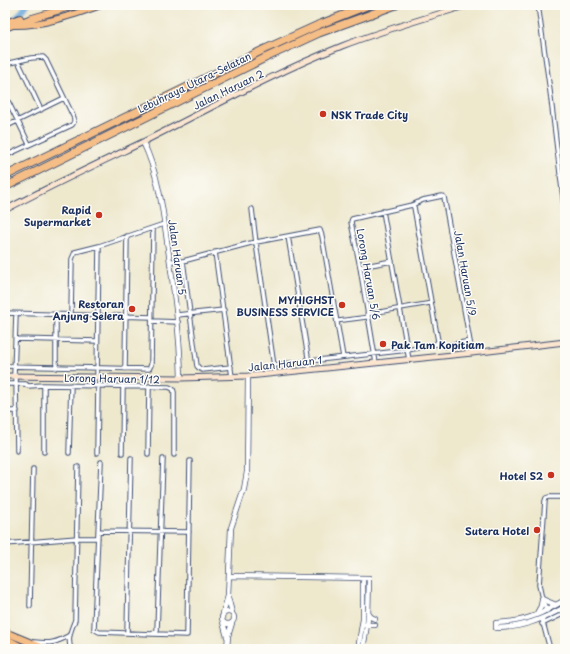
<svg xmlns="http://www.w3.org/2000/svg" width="570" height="654" font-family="'Playpen Sans',sans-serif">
	<rect width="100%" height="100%" fill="#fdfcf7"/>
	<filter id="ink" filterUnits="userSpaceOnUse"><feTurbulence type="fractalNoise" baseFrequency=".025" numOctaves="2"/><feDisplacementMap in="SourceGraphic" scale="8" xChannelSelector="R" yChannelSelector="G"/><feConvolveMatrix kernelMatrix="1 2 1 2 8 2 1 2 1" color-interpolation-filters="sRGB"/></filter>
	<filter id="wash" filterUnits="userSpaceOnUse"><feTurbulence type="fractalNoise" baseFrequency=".012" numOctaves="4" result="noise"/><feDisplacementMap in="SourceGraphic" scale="16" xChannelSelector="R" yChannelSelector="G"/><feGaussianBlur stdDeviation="0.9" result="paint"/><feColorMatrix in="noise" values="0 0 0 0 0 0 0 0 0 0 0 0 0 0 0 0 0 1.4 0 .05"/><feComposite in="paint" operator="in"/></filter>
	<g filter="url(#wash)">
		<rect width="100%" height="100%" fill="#eee8cd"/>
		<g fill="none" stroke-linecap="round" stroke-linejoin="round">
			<!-- river -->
			<path stroke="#6aa8dc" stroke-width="5.5" d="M13,21L27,5"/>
		</g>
	</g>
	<g filter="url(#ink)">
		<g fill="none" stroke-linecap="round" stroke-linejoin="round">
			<defs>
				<path id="pedestrian" d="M367,314L431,303
					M337,321L368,317"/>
				<path id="minor" d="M538,5L550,91L565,214
					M18,61L41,110
					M5,64L31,58L43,57L46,60L74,118V122L72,125L5,156
					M5,95L29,144
					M5,127L64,98
					M412,205L414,207L438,341L436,344
					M252,209L256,243L275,373
					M383,211L409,360
					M288,236L310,369
					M215,252L232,377
					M170,261H183L251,243L320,230L322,236L343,357
					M183,261L197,366L199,368L202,370L231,367
					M360,267L392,261
					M5,313L152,317
					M71,315L72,259L75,252L99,246L164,224
					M177,315L224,310
					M152,321L178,322
					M16,339L97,341
					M376,363L360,267L351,222L352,219L412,205L423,200L442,196L444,197L472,353
					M274,365L408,350L436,344L445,346L470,341
					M5,366L149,369L151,365L153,228
					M56,368V315
					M125,369L127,236
					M14,376L16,314
					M16,376L17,451
					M97,377L99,246
					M5,384H26
					M25,384L28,386L44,385L169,387L173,389L174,392V455
					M5,411H17
					M44,452V385
					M69,453L71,385
					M97,453L98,385
					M122,453L123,386
					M148,454L149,386
					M101,462L94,629L99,632L152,634L157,631L163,459
					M98,531L189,532
					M5,544L77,538H98
					M30,606L33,469
					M547,611L542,599L539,585L545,501L546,498L549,497H565
					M542,619L550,649
					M542,624L565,613
					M127,633L131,458
					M153,634L187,635L190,461
					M34,642C50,644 56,643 70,635
					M71,649C67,638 71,630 75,620L78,467"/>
				<path id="tertiary" d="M143,142C159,175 163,212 168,248C174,291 180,334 181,378
					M229,576L369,578L368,619L363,649
					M228,597L232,613
					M565,600C540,614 526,622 496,623V628C522,628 543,619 565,607
					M222 618a6 6 0 1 1 12 0a6 6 0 1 1-12 0Z
					M223,613L228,596L231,528L244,489L247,472L248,376
					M368,613L371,617L375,619
					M536,615L541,606L542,599L556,605
					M223,622L227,637
					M365,625H375
					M227,649L228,636L232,623
					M358,649L363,619V578"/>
				<path id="secondary" d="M5,210C50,186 97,164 143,142C209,109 274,73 342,46C383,30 426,18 468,5
					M5,376L181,378L248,376L472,353L565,342"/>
				<path id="primary" d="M5,23L20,18
					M12,25C42,26 73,15 101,5
					M5,28L29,19L77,5
					M5,632L46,649"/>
				<path id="trunk" d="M5,638L25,649
					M5,646L11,649"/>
				<path id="motorway" d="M5,176L265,49L318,25L369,5
					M5,187L267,57L319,33L396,5"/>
			</defs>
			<!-- pedestrian casing -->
			<use href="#pedestrian" stroke="#3b4b6f" stroke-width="5"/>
			<!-- minor casing -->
			<use href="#minor" stroke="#3b4b6f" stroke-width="5.5"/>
			<!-- tertiary casing -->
			<use href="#tertiary" stroke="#3b4b6f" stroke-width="6"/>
			<!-- secondary casing -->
			<use href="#secondary" stroke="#3b4b6f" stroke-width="7"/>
			<!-- primary casing -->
			<use href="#primary" stroke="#3b4b6f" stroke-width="8"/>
			<!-- trunk casing -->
			<use href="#trunk" stroke="#3b4b6f" stroke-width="8"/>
			<!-- motorway casing -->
			<use href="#motorway" stroke="#3b4b6f" stroke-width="9"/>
			<!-- pedestrian -->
			<use href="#pedestrian" stroke="#fff" stroke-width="3"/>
			<!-- minor -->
			<use href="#minor" stroke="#fff" stroke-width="3.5"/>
			<!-- tertiary -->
			<use href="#tertiary" stroke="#fff" stroke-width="4.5"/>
			<!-- secondary -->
			<use href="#secondary" stroke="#fbe5cf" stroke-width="5"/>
			<!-- primary -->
			<use href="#primary" stroke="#f6be87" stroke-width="6"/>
			<!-- trunk -->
			<use href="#trunk" stroke="#f6be87" stroke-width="6"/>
			<!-- motorway -->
			<use href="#motorway" stroke="#f6be87" stroke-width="7"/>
		</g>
	</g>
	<!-- markers -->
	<g fill="#c8321e" stroke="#fdfcf7" stroke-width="1.5">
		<circle cx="323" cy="114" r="4"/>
		<circle cx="99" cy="215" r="4"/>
		<circle cx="342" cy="305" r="4"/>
		<circle cx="132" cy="309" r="4"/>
		<circle cx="383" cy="344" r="4"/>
		<circle cx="551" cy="475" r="4"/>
		<circle cx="537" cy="530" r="4"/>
	</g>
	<g text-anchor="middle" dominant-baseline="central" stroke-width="3" stroke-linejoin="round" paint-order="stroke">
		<!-- street labels -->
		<g font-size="10" fill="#1b2f5e" stroke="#fdfcf7">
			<text transform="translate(194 82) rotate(-26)">Lebuhraya Utara–Selatan</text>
			<text transform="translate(228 89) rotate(-26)">Jalan Haruan 2</text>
			<text transform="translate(178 257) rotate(82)">Jalan Haruan 5</text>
			<text transform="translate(466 273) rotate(80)">Jalan Haruan 5/9</text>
			<text transform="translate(369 274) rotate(80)">Lorong Haruan 5/6</text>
			<text transform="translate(285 363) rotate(-6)">Jalan Haruan 1</text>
			<text transform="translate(112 378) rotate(1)">Lorong Haruan 1/12</text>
		</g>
		<!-- poi labels -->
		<g font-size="10" font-weight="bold" fill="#1b2f5e" stroke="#fdfcf7" text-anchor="end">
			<text x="331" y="114" text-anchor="start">NSK Trade City</text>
			<text x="91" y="209">Rapid<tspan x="91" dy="12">Supermarket</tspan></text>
			<text x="334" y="299">MYHIGHST<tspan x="334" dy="12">BUSINESS SERVICE</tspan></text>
			<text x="124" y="303">Restoran<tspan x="124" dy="12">Anjung Selera</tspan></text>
			<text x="391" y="344" text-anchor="start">Pak Tam Kopitiam</text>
			<text x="543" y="475">Hotel S2</text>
			<text x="529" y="530">Sutera Hotel</text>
		</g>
	</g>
	<!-- margin -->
	<rect width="570" height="654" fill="none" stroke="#fdfcf7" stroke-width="20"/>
</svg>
